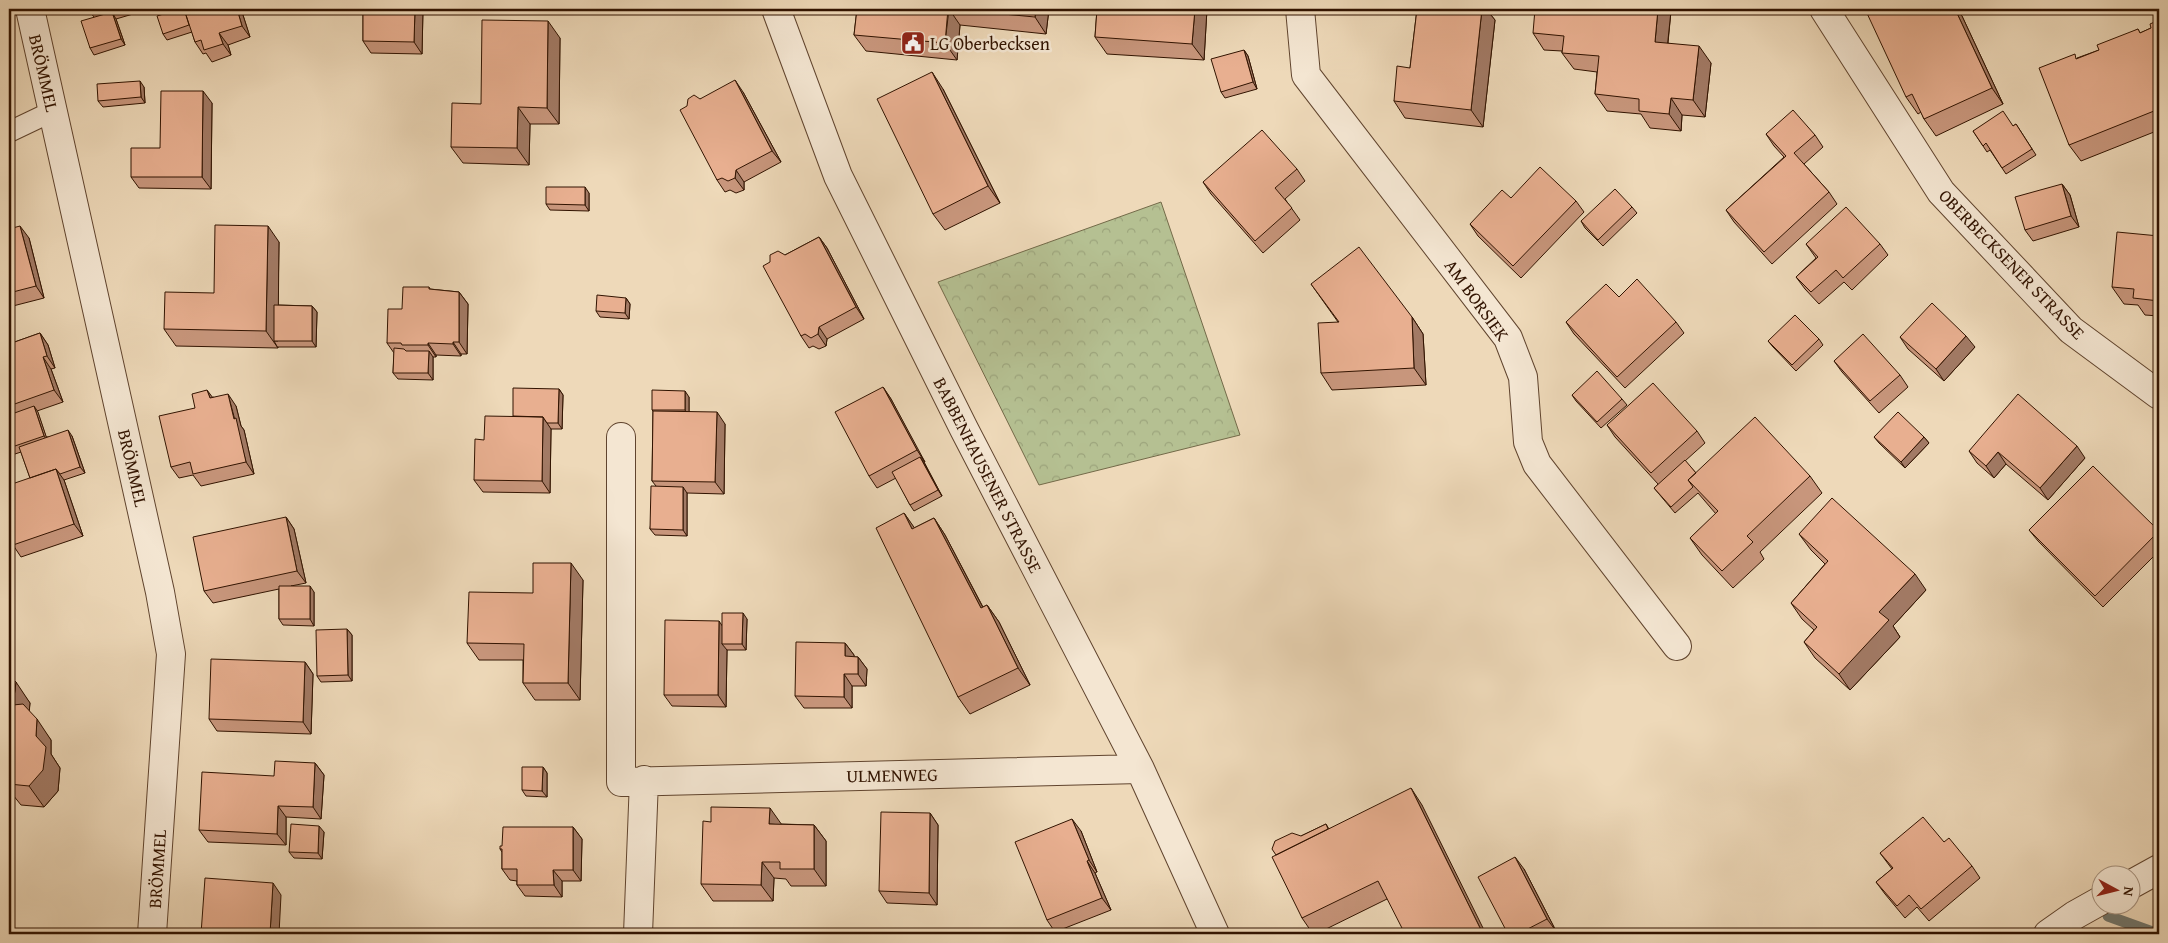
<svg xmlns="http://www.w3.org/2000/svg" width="2168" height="943" font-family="'Gentium Book Plus',serif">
	<defs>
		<pattern id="park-crowns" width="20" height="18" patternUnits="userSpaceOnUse" patternTransform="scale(1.25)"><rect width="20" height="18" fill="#b5c092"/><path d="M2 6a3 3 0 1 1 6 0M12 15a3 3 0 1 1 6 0" fill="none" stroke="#9ca47c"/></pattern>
	</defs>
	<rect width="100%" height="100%" fill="#eed9b9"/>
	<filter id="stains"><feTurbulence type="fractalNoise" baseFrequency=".004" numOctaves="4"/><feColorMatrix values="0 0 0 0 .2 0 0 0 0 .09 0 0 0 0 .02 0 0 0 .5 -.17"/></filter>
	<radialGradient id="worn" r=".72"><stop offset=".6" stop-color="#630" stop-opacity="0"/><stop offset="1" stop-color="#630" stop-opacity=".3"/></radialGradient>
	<!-- park -->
	<path fill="url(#park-crowns)" stroke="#736a49" d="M1161,202L1240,435L1039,485L938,282Z"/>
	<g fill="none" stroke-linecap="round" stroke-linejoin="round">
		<!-- stream -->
		<path stroke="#71776e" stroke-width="11" d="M2108,916L2158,934"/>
		<defs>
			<path id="lane" d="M9,132L53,111"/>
			<path id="street" d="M30,9L160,592L171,654L152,934
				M776,9L838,176L964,429L1140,769L1215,934
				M1300,9L1306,75L1508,338L1523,377L1528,442L1537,464L1677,646
				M1824,9L1941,192L2071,330L2159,395
				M621,437V782L1140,769
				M2130,885L2159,869
				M638,934L644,780
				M2048,934L2075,915L2100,901"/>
		</defs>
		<!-- lane casing -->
		<use href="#lane" stroke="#60442e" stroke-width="22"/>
		<!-- street casing -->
		<use href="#street" stroke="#60442e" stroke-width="30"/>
		<!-- lane -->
		<use href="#lane" stroke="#f4e6d2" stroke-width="20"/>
		<!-- street -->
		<use href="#street" stroke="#f4e6d2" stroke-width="28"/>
	</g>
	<!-- wall -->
	<path fill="#c8967c" stroke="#311300" d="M90,9H150L116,19L125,45L94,55L90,48L94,17L90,12Z
		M172,9H241L250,37L228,45L231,55L212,62L206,53L203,54L195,42L192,32L167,40L163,34L174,11Z
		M363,9H423L422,54L371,53L363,41Z
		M857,9H1049L1046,34L960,25L957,60L866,51L854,35Z
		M1097,9H1207L1204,60L1107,54L1095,37Z
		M1417,9H1486L1495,20L1483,127L1405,118L1394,101L1410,68Z
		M1671,11L1668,43L1711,63L1705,117L1682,115L1681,131L1650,128L1641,114L1607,111L1595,94L1597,72L1574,69L1562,53V51L1544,50L1533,33Z
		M1962,16L2003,104L1936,136L1924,119L1921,112L1918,114L1906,97Z
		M2159,20V130L2081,161L2069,145L2077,58L2099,50L2138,29L2140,33L2151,28Z
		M560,38L559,124H530L529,165L463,163L451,147L481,104Z
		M1244,50L1248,56L1257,89L1225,98L1221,92Z
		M144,87L145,103L103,107L98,101Z
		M943,89L1000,203L945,230L933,214Z
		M743,92L781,162L744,182V190L736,193L730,190L725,192L717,180L700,99Z
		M212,103L211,189L139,188L131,177L160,148Z
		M2016,124L2036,155L2006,174L1990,150L1987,152L1973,131L2013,126Z
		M1766,134L1815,135L1823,147L1804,164L1829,192L1837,204L1772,264L1734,222L1726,210L1784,157L1774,146Z
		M1297,169L1305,181L1285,199L1300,220L1263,253L1211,194L1203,182Z
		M2062,184L2070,195L2079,227L2033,241L2025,230Z
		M589,193V211L550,210L546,204Z
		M1511,198L1576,201L1584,212L1521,278L1478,236L1470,224Z
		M1632,207L1637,213L1603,246L1585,228L1581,221Z
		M9,229L29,238L44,298L9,307Z
		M2159,236V316L2145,315L2138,305L2124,304L2112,287Z
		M819,237L827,248L864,319L827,339L826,346L819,349L813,346L809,348L801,336L785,255Z
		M279,242L278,305L312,306L317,312L316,347H278V348L176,346L164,329L214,293Z
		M1806,244H1880L1888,255L1852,290L1844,282L1819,304L1805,289L1796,277L1816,258Z
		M1311,284L1412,317L1423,334L1426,385L1332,390L1321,373L1338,322Z
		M429,287L430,289L459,292L468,304L467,354H461V356L436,355V357H433V380L398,379L393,373L394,353L387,343L402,309Z
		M626,298L630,304L629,319L600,317L596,311Z
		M1566,322H1676L1684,333L1625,388L1574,334Z
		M40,333L48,345L55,368L51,369L63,402L37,411L46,437L72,436L85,473L64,480L83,536L21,557L13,545L30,478L21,452L9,456V344Z
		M1900,337L1975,347L1944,381L1908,349Z
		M1819,339L1823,345L1796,371L1773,347L1768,341Z
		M1834,361L1900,375L1908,387L1879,413L1842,372Z
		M883,387L891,399L942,496L914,511L910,505L896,478L877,488L869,476Z
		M559,389L563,395L562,429H551L550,493L483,492L474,480L513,416Z
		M1572,395L1622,399L1627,405L1601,428L1576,401Z
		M213,397L236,406L241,426L244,430L254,474L201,486L193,475L179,478L171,467L195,408Z
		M689,397V412L725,424L724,494L687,493V536L655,535L650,529L656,486L652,481L653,411L652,410Z
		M1607,425L1697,431L1705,443L1685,461L1696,473L1810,476L1822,493L1760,552L1764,559L1733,588L1702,555L1690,538L1716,514L1698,493L1675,513L1654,488L1658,484L1615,437Z
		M1874,437H1924L1929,443L1905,468L1879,443Z
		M1969,451L2085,458L2048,500L2006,464L1994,478L1977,463Z
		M2093,466L2159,532V551L2103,607L2038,541L2029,530Z
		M904,513L914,528L934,518L945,535L983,607L987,605L999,622L1030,685L970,714L958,697Z
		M286,517L294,529L306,583L291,586L314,592V626L283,625L279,619V589L213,603L204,591Z
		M1799,534L1926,590L1893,626L1900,637L1850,690L1815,658L1804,642L1814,630L1802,619L1791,603L1825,564L1811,550Z
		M583,580L580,700H535L523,683V660H479L467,643L533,593Z
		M747,619L746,650H727L726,707L672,706L664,695L722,626Z
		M347,629L352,635V681L321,682L317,676Z
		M845,643L854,655V657H858L867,669L866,686H852V708H804L795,696Z
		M305,662L313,674L311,734L217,731L209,719Z
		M9,675L30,703L29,711L51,740V754L60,768L58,791L44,807L21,805L9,790Z
		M315,763L324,775L321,819L286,817V845L208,842L199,830L274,776Z
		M543,767L547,773V797L526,796L522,790Z
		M1422,805L1387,899L1316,934H1313L1302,918L1301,836L1326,824L1329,829Z
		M930,813L938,825L937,905L887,903L879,891Z
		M781,824L814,825L826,841V886H791L786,879L774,878L773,901H713L701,884Z
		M573,827L582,839L581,881H562V897L525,896L517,885V881L510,880L502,869V852L500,849L502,846Z
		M1081,831L1097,872L1095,873L1111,910L1055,932L1047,920Z
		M324,832L322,859L294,858L289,852Z
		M1944,842L1972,866L1980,878L1929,921L1917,907L1905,918L1885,894L1876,882L1892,869L1880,853Z
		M1524,869L1556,931L1549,934H1508Z"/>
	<!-- shaded-wall -->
	<path fill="#a27a65" stroke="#311300" d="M237,9H241L250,37L242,26Z
		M415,9H423L422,54L414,42Z
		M949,9L960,25L957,60L945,43Z
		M1036,9H1049L1046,34L1035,17Z
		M1195,9H1207L1204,60L1192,44Z
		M1482,9H1486L1495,20L1483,127L1471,110Z
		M1658,9H1669L1671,11L1666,59L1655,42Z
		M1955,9H1957L1962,16L2003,104L1992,88Z
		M112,12L116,19L125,45L121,39Z
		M548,21L560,38L559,124L547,108Z
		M219,33L228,45L231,55L223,44Z
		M1699,46L1711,63L1705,117L1693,100Z
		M1244,50L1248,56L1257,89L1253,82Z
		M932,72L943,89L1000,203L988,186Z
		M735,80L743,92L781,162L772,151Z
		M140,81L144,87L145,103L141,97Z
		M203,91L212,103L211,189L202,177Z
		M1671,98L1682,115L1681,131L1669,114Z
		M518,107L530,124L529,165L517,148Z
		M736,170L744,182V190L735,178Z
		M2062,184L2070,195L2079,227L2071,216Z
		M585,187L589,193V211L585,205Z
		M20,226L29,238L44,298L36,286Z
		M268,226L279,242L278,341H274L278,348L266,331Z
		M819,237L827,248L864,319L856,307Z
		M459,292L468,304L467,354L459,342Z
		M626,298L630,304L629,319L625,313Z
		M312,306L317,312L316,347L312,341Z
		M1412,317L1423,334L1426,385L1414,368Z
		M819,327L827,339L826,346L818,334Z
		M40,333L48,345L55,368L47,356Z
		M1966,336L1975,347L1944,381L1936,369Z
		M453,342L461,354V356L453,344Z
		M428,343L436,355V357L428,345Z
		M429,351L433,357V380L428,373Z
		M43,357L51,369L63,402L54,390Z
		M883,387L891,399L925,462L917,450Z
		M559,389L563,395L562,429L558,423Z
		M207,390L216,402L210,398Z
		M685,391L689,397V416L685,410Z
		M228,394L236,406L241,426L244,430L254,474L246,462Z
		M34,406L38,412L48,442L44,436Z
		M717,412L725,424L724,494L715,482Z
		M543,417L551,429L550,493L542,481Z
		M68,430L72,436L85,473L80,467Z
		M1924,437L1929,443L1905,468L1901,462Z
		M2077,446L2085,458L2048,500L2040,488Z
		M1998,452L2006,464L1994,478L1986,466Z
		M920,457L924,463L942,496L938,490Z
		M56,469L64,480L83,536L74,524Z
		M683,487L687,493V536L683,530Z
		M904,513L916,530L912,529Z
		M286,517L294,529L306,583L297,571Z
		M934,518L945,535L992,625L981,608Z
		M571,563L583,580L580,700L568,683Z
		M1915,574L1926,590L1893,626L1900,637L1850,690L1839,674L1879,612Z
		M310,586L314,592V626L310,619Z
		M987,605L999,622L1030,685L1018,668Z
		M743,613L747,619L746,650L742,644Z
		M719,621L727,633L722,644L727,650L726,707L718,695Z
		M347,629L352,635V681L348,675Z
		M845,643L854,655L853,668L845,656Z
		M858,657L867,669L866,686L858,674Z
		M305,662L313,674L311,734L303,722Z
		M844,674L852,686V708L844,697Z
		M16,682L30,703L28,726L13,705Z
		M37,719L51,740V754L60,768L58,791L44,807L29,786L36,736Z
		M315,763L324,775L321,819L313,807Z
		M543,767L547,773V797L542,791Z
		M1411,788L1422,805L1486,934H1483Z
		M278,806L286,817V845L277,834Z
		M770,808L782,825L769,824Z
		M930,813L938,825L937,905L929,893Z
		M1072,819L1081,831L1097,872L1089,860Z
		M814,825L826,841V886L814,869Z
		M319,826L324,832L322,859L318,853Z
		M573,827L582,839L581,881L573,870Z
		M1515,857L1524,869L1556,931L1547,919Z
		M1087,861L1095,873L1111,910L1102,898Z
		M762,862L774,878L773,901L761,885Z
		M553,870L562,881V897L554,885Z
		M273,883L281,895L279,934H270Z"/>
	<!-- building -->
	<path fill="#e8af90" stroke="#311300" d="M90,9H101L90,12Z
		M180,9H184L189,25L163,34L157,16Z
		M184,9H237L242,26L219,33L223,44L204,50L201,40L195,42Z
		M363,9H415L414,42L363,41Z
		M857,9H948L945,43L854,35Z
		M950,9H1036L1035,17Z
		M1097,9H1195L1192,44L1095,37Z
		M1417,9H1482L1471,110L1394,101L1397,66L1410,68Z
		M1535,9H1658L1655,42L1699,46L1693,100L1671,98L1669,114L1639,111V99L1595,94L1599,56L1562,53L1564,36L1533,33Z
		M1865,9H1955L1992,88L1924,119L1912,94L1906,97Z
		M112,12L121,39L90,48L81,21Z
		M482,20L548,21L547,108L518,107L517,148L451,147L452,103L481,104Z
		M2159,20V109L2069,145L2039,68L2075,54L2076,59L2099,50L2097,45L2138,29L2140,33L2151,28L2150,24Z
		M1244,50L1253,82L1221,92L1211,59Z
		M932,72L988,186L933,214L877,99Z
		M735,80L772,151L736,170L735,178L728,181L722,178L717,180L680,110L687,106L688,99L694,95L700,99Z
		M140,81L141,97L98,101L97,84Z
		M161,91H203L202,177H131V148H160Z
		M1793,110L1815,135L1794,153L1829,192L1764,252L1726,210L1786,156L1766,134Z
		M2003,111L2013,126L2016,124L2032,149L2002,168L1986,143L1983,146L1973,131Z
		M1262,130L1297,169L1275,188L1292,208L1255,241L1203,182Z
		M1540,167L1576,201L1513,266L1470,224L1502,190L1511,198Z
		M2062,184L2071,216L2025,230L2015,197Z
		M546,187H585V205L546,204Z
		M1615,189L1632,207L1598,240L1581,221Z
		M1846,207L1880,244L1843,278L1836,270L1811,292L1796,277L1818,257L1806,244Z
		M215,225L268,226L266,331L164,329L165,292L214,293Z
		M20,226L36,286L9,293V229Z
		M2117,232L2159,236V301L2133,298L2134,289L2112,287Z
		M819,237L856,307L819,327L818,334L811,338L805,334L801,336L763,266L770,262V255L778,251L785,255Z
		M1359,247L1412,317L1414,368L1321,373L1318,323L1339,322L1311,284Z
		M1637,279L1676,322L1617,377L1566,322L1606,284L1619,297Z
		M403,287H429V289L459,292V342H453V344L428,343V345H402L401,343H387L388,309H402Z
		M597,295L626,298L625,313L596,311Z
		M1932,303L1966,336L1936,369L1900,337Z
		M274,305L312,306V341H274Z
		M1795,315L1819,339L1792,365L1768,341Z
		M40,333L47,356L43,357L54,390L9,406V344Z
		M1863,334L1900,375L1870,401L1834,361Z
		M394,348L404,349L406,351H429L428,373H393Z
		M1597,371L1622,399L1597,422L1572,395Z
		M1653,383L1697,431L1651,473L1607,425Z
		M883,387L917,450L869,476L835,412Z
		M513,388L559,389L558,423H547L543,417L513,416Z
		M207,390L210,398L228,394L234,419L236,418L246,462L193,474L190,462L171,467L159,416L195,408L192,394Z
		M652,390L685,391V410H652Z
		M2018,394L2077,446L2040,488L1998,452L1986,466L1969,451Z
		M34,406L44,436L9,448V415Z
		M653,411L717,412L715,482L652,481Z
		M1898,412L1924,437L1901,462L1874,437Z
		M485,416L543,417L542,481L474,480L475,439L484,440Z
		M1755,417L1810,476L1747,536L1753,542L1722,571L1690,538L1718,511L1688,480Z
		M68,430L80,467L60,474L56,469L30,478L19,447Z
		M920,457L938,490L910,505L892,472Z
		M1685,460L1696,473L1688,480L1693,487L1671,507L1654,488Z
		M2093,466L2159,531L2095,596L2029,530Z
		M56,469L74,524L13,545L9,532V485Z
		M651,486L683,487V530L650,529Z
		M1832,498L1915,574L1879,612L1889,620L1839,674L1804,642L1817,627L1791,603L1828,561L1799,534Z
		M904,513L912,529L934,518L981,608L987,605L1018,668L958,697L876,528Z
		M286,517L297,571L204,591L193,537Z
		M533,563H571L568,683H523L524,644L467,643L469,592L533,593Z
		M279,586H310V619H279Z
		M722,613H743L742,644H722Z
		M665,620L719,621L718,695H664Z
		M347,629L348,675L317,676L316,630Z
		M796,642L845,643V656L858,657V674H844V697L795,696Z
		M211,659L305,662L303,722L209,719Z
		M9,675L16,682L13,705L23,704L37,719L36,736L46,747L43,770L29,786L9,784Z
		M275,761L315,763L313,807L278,806L277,834L199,830L202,772L274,776Z
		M522,767H543L542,791L522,790Z
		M1411,788L1483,934H1405L1378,881L1302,918L1272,857Z
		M711,807L770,808L769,824L814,825V869H780V862H762L761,885L701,884L703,821L711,822Z
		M881,812L930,813L929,893L879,891Z
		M1923,817L1944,842L1949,838L1972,866L1921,909L1909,895L1897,906L1876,882L1893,868L1880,853Z
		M1072,819L1089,860L1087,861L1102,898L1047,920L1015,842Z
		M291,824L319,826L318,853L289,852Z
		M1326,824L1328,829L1276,855L1272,849L1275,841L1292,833L1301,836Z
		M503,827H573V870H553L554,885H517V869H502V849H500V846H502Z
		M1515,857L1547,919L1518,934H1508L1478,877Z
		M205,878L273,883L270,934H201Z"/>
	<!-- icons -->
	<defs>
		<symbol id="civic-square" viewBox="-11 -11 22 22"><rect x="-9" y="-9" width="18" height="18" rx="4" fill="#8f2418" stroke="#f4e6d2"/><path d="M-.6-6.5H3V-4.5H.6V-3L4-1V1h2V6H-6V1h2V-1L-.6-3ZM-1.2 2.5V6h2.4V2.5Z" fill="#fff"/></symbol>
	</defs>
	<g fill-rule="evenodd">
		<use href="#civic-square" x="899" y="29" width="28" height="28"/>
	</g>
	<g text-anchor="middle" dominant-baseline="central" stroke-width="5" stroke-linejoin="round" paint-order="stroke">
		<!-- poi labels -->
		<g font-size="18" fill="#311300" stroke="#f4e6d2" text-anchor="start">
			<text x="930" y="43">LG Oberbecksen</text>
		</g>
		<!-- street labels -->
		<g font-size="18" fill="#311300" stroke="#f4e6d2">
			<text transform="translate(44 73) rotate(77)">BRÖMMEL</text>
			<text transform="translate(2012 264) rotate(46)">OBERBECKSENER STRASSE</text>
			<text transform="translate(1477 300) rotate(54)">AM BORSIEK</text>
			<text transform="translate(133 468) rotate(77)">BRÖMMEL</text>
			<text transform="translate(988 475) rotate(63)">BABBENHAUSENER STRASSE</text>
			<text transform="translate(892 775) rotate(-1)">ULMENWEG</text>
			<text transform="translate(157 869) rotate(-86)">BRÖMMEL</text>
		</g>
	</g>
	<!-- margin -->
	<rect width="2168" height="943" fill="none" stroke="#eed9b9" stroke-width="30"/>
	<rect x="10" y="10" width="2148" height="923" fill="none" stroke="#311300" stroke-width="2.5"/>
	<rect x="15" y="15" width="2138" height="913" fill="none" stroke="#311300"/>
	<!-- north arrow -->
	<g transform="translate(2116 890) rotate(97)"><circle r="24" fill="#f4e6d2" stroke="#a6927e"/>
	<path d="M0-4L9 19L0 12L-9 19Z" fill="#8f2418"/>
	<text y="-8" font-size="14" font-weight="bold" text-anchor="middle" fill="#311300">N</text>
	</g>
	<rect width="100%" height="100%" filter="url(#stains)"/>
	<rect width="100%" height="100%" fill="url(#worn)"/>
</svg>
